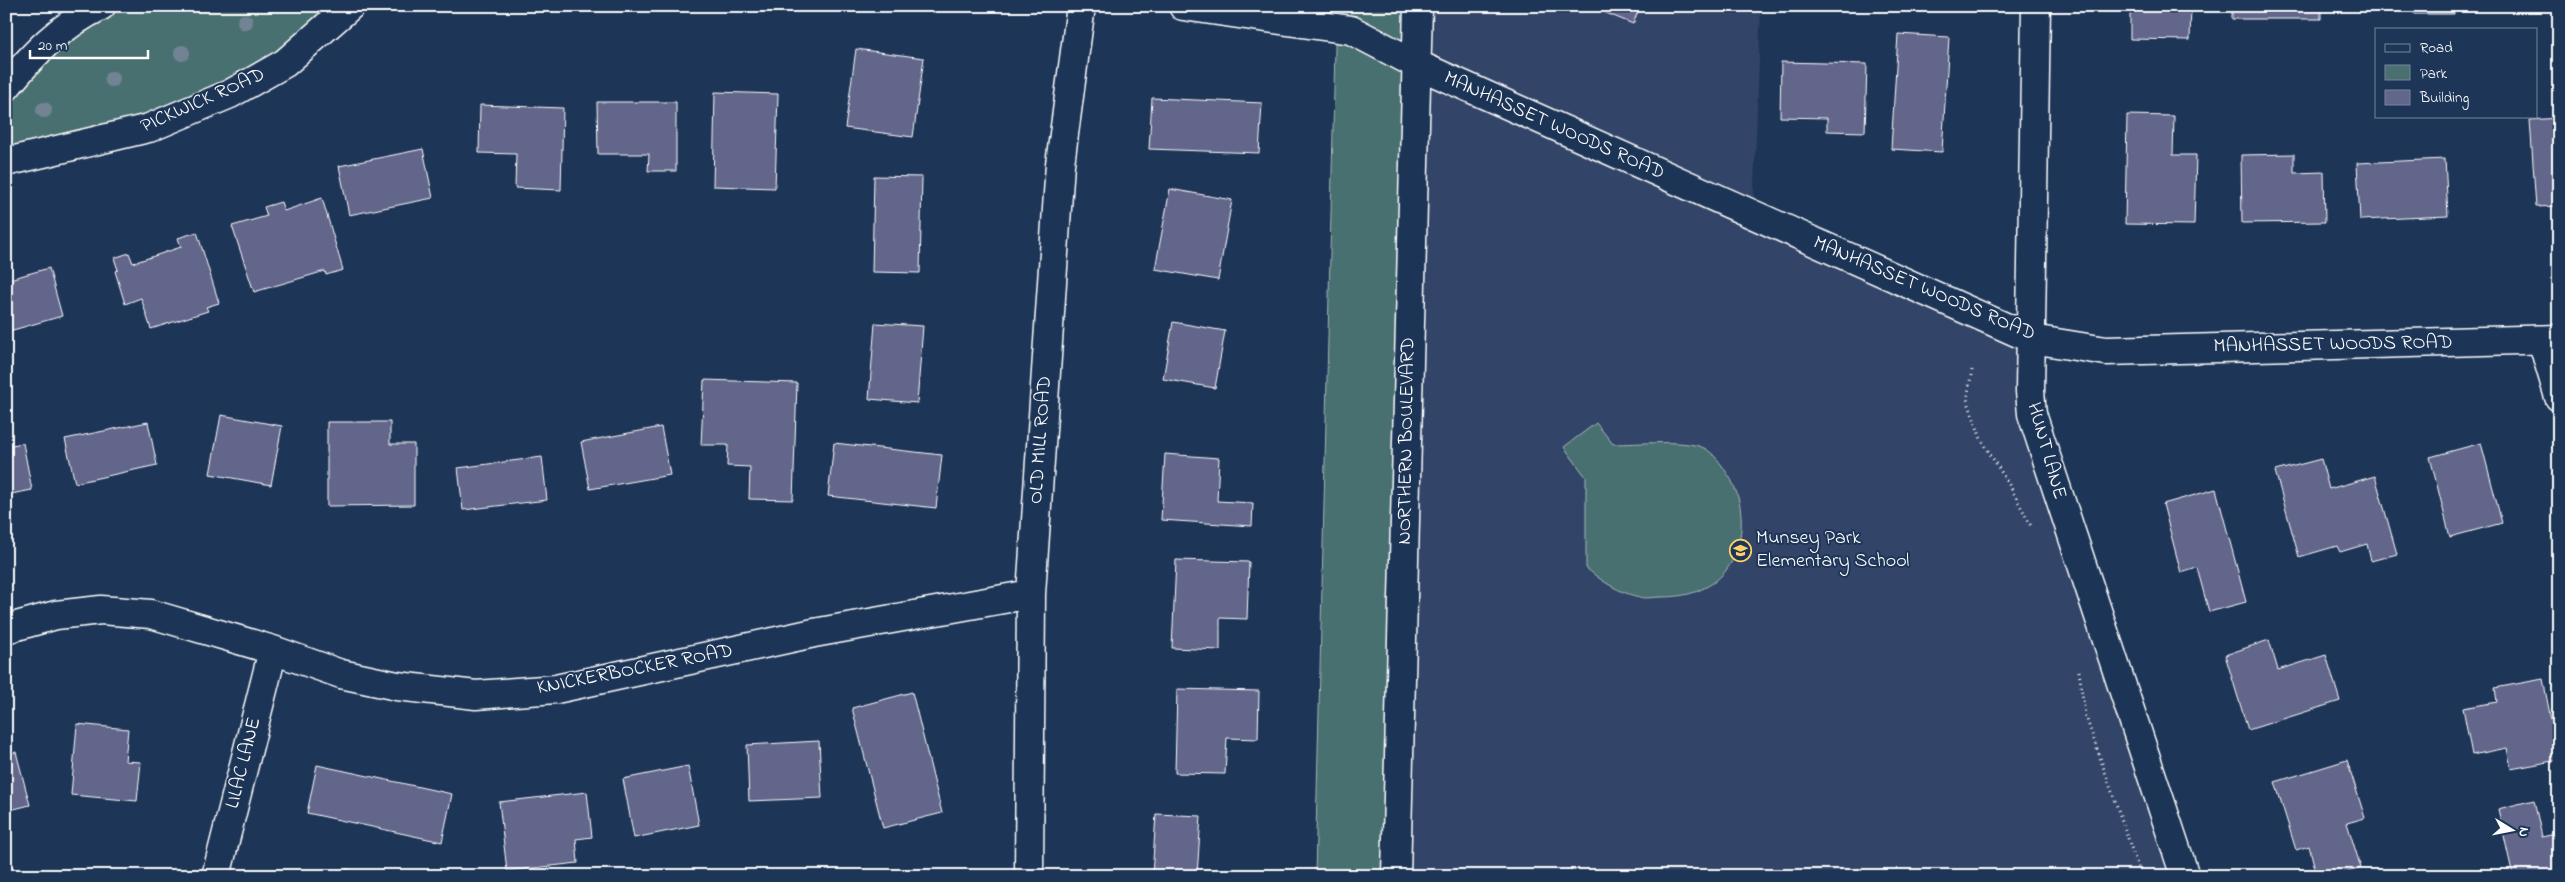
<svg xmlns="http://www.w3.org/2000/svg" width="2565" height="882" font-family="'Indie Flower',sans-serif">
	<rect width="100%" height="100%" fill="#1d3557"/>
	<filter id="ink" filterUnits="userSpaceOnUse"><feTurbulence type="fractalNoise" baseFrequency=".02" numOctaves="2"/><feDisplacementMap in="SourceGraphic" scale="10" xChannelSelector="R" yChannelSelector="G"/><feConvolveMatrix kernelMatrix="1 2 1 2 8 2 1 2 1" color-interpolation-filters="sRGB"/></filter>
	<g filter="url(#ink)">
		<!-- built -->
		<path fill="#324467" d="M1418,6H1761L1753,215L2032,339L2030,382L2185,876H1396Z"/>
		<!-- green -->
		<path fill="#4a6f71" stroke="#a4b7b8" d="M101,6H350L230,94L6,162V87Z
			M1336,6H1418L1396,876H1315Z
			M1596,423L1613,444C1636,444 1685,439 1704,448C1714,453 1721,464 1727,473C1751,508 1746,570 1702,589C1690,595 1676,597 1662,597C1654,597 1646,599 1639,597C1618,592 1603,582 1586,568V477L1564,447Z"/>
		<!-- building -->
		<path fill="#63668b" stroke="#fff" d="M1589,6H1640L1633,24Z
			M2130,6H2191L2190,40L2130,39Z
			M2232,6H2321V19H2232Z
			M2414,6H2454V14H2414Z
			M1898,34L1949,37L1942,152L1891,149Z
			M856,49L924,58L913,137L845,128Z
			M1781,62L1867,64L1865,132L1827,131V118L1780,117Z
			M715,92L778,94L775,188L713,186Z
			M1152,98L1262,103L1259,153L1149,149Z
			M597,102H676V171H648L649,154H598Z
			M480,105L563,108L561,190L515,188L516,154L479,153Z
			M2127,115L2174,116L2173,155H2196L2194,225L2125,224Z
			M2559,118V206L2536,207L2530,120Z
			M423,149L433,198L349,215L339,166Z
			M2294,154V173L2324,172L2325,222L2242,223L2241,155Z
			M2445,159L2448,216L2360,220L2357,163Z
			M874,176L922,177L920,273L872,272Z
			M1170,189L1232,200L1218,280L1155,269Z
			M322,198L343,270L326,275L325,271L254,292L232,226L267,216L264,207L281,202L284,211Z
			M197,232L219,303L206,307L208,311L151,329L141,298L125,304L115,271L118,270L114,258L129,253L133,263L181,247L178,238Z
			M49,268L62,316L6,332V280Z
			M1173,322L1225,331L1215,388L1163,379Z
			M875,323L923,326L917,403L869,399Z
			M704,380L797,383L793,500L749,499L750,467L727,466L728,445H701Z
			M221,415L282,426L271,485L210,474Z
			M148,422L157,465L75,483L65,439Z
			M327,422H390V444H414V505L327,506Z
			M661,427L670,475L590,489L581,442Z
			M23,443L32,490L6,495V446Z
			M834,443L942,455L936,508L828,496Z
			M2481,443L2502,523L2450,537L2430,457Z
			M1165,454L1219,458L1217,501L1253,503L1252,526L1161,520Z
			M542,457L547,500L463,510L458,468Z
			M2321,459L2329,489L2375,476L2397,554L2371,561L2367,544L2340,552L2337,546L2299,557L2275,471Z
			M2216,489L2246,602L2209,612L2197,568L2181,573L2163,504Z
			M1176,560L1249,562L1247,619L1220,618V650L1172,648Z
			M2269,640L2278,670L2326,655L2340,701L2248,730L2225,655Z
			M2543,679L2559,760L2511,769L2507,748L2472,755L2463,708L2497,702L2495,688Z
			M1177,689L1259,691L1258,739L1227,738L1225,774L1175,773Z
			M912,692L942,813L883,828L852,708Z
			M77,724L128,729L125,761L141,762L137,801L71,795Z
			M819,741L822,798L749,801L747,745Z
			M16,752L30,805L6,811V755Z
			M2347,760L2365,818L2347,823L2361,868L2335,876H2317L2309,846L2296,850L2275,782Z
			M317,765L452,794L442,842L307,813Z
			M688,766L699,825L634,838L623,779Z
			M587,792L592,837L576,839L578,863L507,871L499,802Z
			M2534,800L2542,837L2559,833V876H2513L2498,809Z
			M1156,814L1201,816L1197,876H1152Z
			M346,869L376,876H345Z"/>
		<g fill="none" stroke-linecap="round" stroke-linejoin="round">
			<defs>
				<path id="minor" d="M1183,6L1351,30L1416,64
					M2036,6L2030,391L2032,414L2185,876
					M6,87C35,52 60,26 101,6
					M6,162L149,128L230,94L285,63L350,6
					M2542,340L2559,397
					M6,629L56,615L101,610L151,614L273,650L341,674L397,686L476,695L556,689L814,633L1031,594
					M216,876L273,650
					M1029,876L1031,594L1060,164L1081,6"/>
				<path id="tertiary" d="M1416,64L2032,339L2106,351L2559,339"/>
				<path id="primary" d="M1396,876L1418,6"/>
			</defs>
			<!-- minor casing -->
			<use href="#minor" stroke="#fff" stroke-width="31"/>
			<!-- tertiary casing -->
			<use href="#tertiary" stroke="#fff" stroke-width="31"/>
			<!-- primary casing -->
			<use href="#primary" stroke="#fff" stroke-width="31"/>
			<!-- path -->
			<path stroke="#fff" stroke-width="3" stroke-dasharray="1 4" stroke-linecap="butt" d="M1972,370L1967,399L1981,439L2011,488L2031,526
				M2079,671L2085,714L2141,876"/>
			<!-- minor -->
			<use href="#minor" stroke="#1d3557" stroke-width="28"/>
			<!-- tertiary -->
			<use href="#tertiary" stroke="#1d3557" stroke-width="28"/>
			<!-- primary -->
			<use href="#primary" stroke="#1d3557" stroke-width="28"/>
		</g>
		<!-- trees -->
		<g fill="#728494">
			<circle cx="245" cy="22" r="8"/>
			<circle cx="182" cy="53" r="8"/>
			<circle cx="112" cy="79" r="8"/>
			<circle cx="44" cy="110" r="8"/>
		</g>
	</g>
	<!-- icons -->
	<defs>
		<symbol id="school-ring" viewBox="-11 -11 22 22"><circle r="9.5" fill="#1d3557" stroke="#ffd166" stroke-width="1.5"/><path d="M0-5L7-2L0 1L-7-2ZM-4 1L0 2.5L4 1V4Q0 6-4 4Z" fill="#ffd166"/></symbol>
	</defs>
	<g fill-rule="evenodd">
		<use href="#school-ring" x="1728" y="538" width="25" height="25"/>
	</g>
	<g text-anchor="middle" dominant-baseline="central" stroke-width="4" stroke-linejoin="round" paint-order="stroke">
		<!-- street labels -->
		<g font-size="20" fill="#fff" stroke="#1d3557">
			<text transform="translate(203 101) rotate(-24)">PICKWICK ROAD</text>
			<text transform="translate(1554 126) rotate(24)">MANHASSET WOODS ROAD</text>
			<text transform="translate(1924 289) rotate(23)">MANHASSET WOODS ROAD</text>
			<text transform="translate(2333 345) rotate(-1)">MANHASSET WOODS ROAD</text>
			<text transform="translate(1041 440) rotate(-86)">OLD MILL ROAD</text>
			<text transform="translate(1407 441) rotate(-89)">NORTHERN BOULEVARD</text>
			<text transform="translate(2046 451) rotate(74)">HUNT LANE</text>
			<text transform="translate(635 670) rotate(-11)">KNICKERBOCKER ROAD</text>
			<text transform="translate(244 763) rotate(-76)">LILAC LANE</text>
		</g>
		<!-- poi labels -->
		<g font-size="20" fill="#fff" stroke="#1d3557" text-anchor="start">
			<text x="1756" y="538">Munsey Park<tspan x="1756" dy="23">Elementary School</tspan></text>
		</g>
	</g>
	<!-- margin -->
	<rect width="2565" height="882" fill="none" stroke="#1d3557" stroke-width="25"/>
	<rect x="12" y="12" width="2540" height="857" fill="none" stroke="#fff" stroke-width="2" filter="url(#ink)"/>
	<!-- legend -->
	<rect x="2375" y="28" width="162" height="90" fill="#1d3557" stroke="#77869a"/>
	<rect x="2385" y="44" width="25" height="8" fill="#1d3557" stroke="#77869a"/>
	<text x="2420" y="52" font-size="15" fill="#ffffff">Road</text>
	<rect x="2385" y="65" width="25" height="15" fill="#4a6f71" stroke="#77869a"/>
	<text x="2420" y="78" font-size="15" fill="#ffffff">Park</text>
	<rect x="2385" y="90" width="25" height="15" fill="#63668b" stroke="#77869a"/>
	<text x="2420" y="102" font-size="15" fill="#ffffff">Building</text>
	<!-- north arrow -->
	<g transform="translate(2512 830) rotate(100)" stroke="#1d3557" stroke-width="4" paint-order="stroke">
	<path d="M0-4L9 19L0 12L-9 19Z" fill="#ffffff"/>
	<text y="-8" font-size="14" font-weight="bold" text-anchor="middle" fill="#ffffff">N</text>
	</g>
	<!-- scale -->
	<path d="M30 50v8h118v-8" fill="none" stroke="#ffffff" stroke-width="2.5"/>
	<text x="38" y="50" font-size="15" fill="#ffffff" stroke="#1d3557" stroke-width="4" paint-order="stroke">20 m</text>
</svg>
